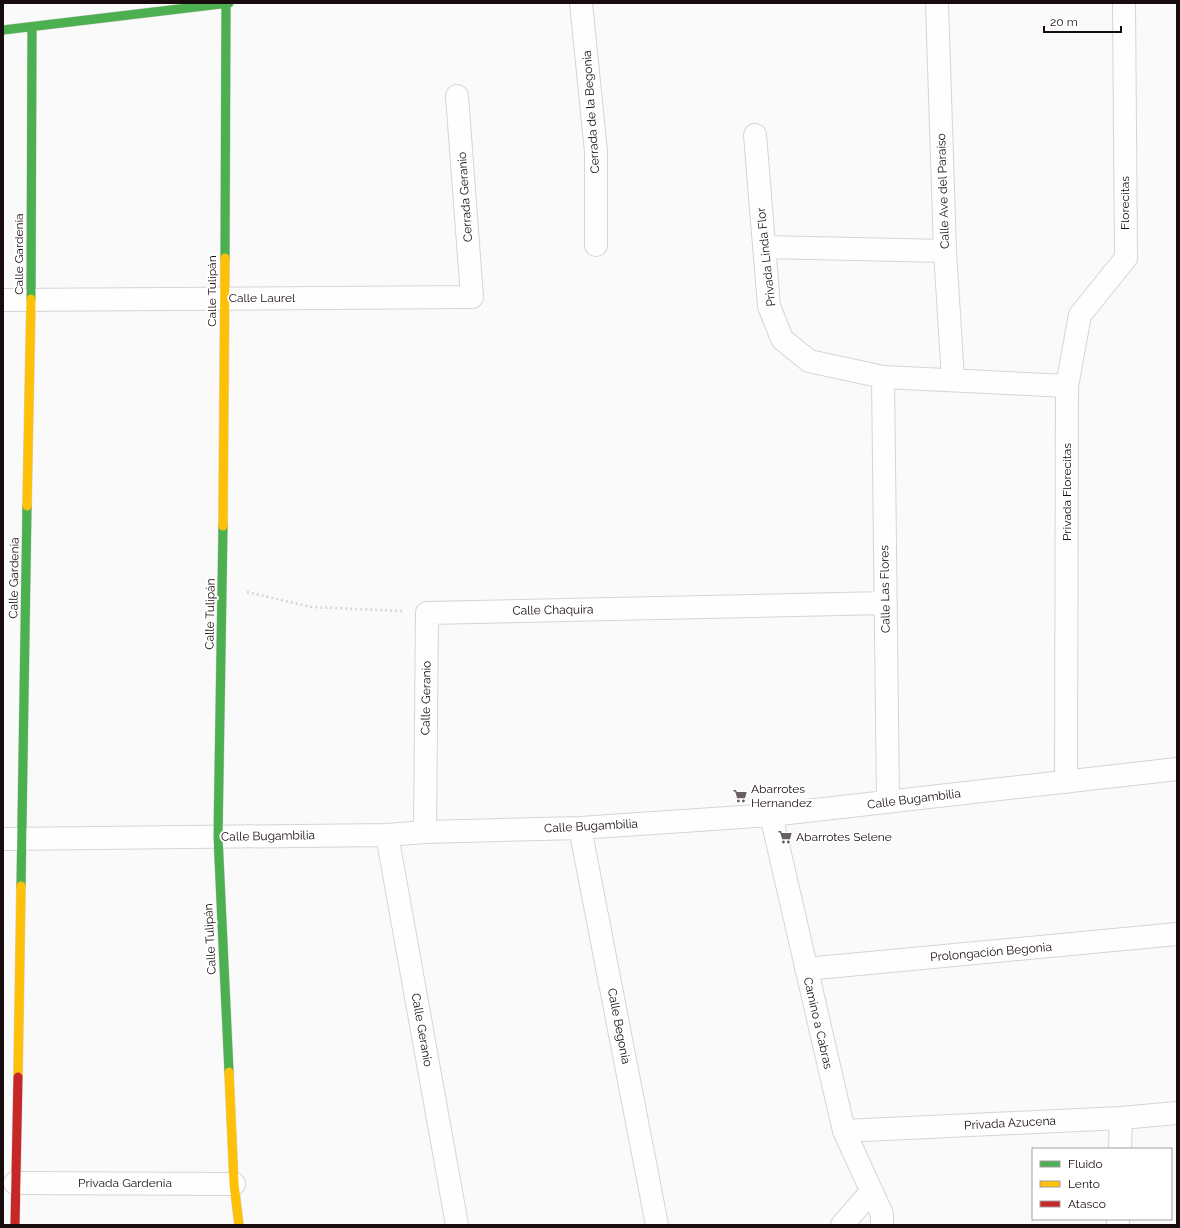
<svg xmlns="http://www.w3.org/2000/svg" width="1180" height="1228" font-family="Raleway,sans-serif">
	<rect width="100%" height="100%" fill="#fafafa"/>
	<g fill="none" stroke-linecap="round" stroke-linejoin="round">
		<defs>
			<path id="street" d="M581,3L596,152V245
				M937,3L945,251L953,379
				M755,135L769,306L782,339L809,361L883,377L1067,386
				M764,247L945,251
				M3,300L472,297L457,96
				M883,377L888,802
				M1066,782L1067,386L1080,315L1126,258L1124,3
				M771,815L844,1131L882,1214V1225
				M580,828L657,1225
				M425,832L427,613L885,603
				M387,835L457,1225
				M3,839L387,835L425,832L580,828L771,815L1177,769
				M806,969L1177,934
				M844,1131L1121,1118L1177,1113
				M1120,1149L1121,1118
				M15,1183L234,1184
				M842,1225L871,1192
				M1118,1225V1219"/>
			<path id="fast" d="M3,30L229,3
				M225,258L226,4
				M31,299L32,27
				M223,526L218,837L229,1072
				M21,886L27,506"/>
			<path id="slow" d="M27,506L31,299
				M223,526L225,258
				M229,1072L234,1184L239,1225
				M18,1077L21,886"/>
			<path id="jam" d="M15,1225L18,1077"/>
		</defs>
		<!-- street casing -->
		<use href="#street" stroke="#dad3d4" stroke-width="24"/>
		<!-- fast casing -->
		<use href="#fast" stroke="#dad3d4" stroke-width="10"/>
		<!-- slow casing -->
		<use href="#slow" stroke="#dad3d4" stroke-width="10"/>
		<!-- jam casing -->
		<use href="#jam" stroke="#dad3d4" stroke-width="10"/>
		<!-- path -->
		<path stroke="#d5d5d5" stroke-width="2.5" stroke-dasharray="2 3" stroke-linecap="butt" d="M247,592L311,607L403,611"/>
		<!-- street -->
		<use href="#street" stroke="#fefefe" stroke-width="22"/>
		<!-- fast -->
		<use href="#fast" stroke="#4caf50" stroke-width="9"/>
		<!-- slow -->
		<use href="#slow" stroke="#ffc107" stroke-width="9"/>
		<!-- jam -->
		<use href="#jam" stroke="#c62828" stroke-width="9"/>
	</g>
	<!-- icons -->
	<defs>
		<symbol id="supermarket-bare" viewBox="-9 -9 18 18"><path d="M-6-5.5h2.5l.6 2H6L4.5 2H-2.5L-4.4-4H-6ZM-1.5 3.2a1.3 1.3 0 1 0 .1 0ZM3 3.2a1.3 1.3 0 1 0 .1 0Z" fill="#675f61" stroke="#fff" stroke-width="2.5" paint-order="stroke"/></symbol>
	</defs>
	<g fill-rule="evenodd">
		<use href="#supermarket-bare" x="730" y="786" width="20" height="20"/>
		<use href="#supermarket-bare" x="775" y="827" width="20" height="20"/>
	</g>
	<g text-anchor="middle" dominant-baseline="central" stroke-width="4" stroke-linejoin="round" paint-order="stroke">
		<!-- street labels -->
		<g font-size="12" fill="#180c0e" stroke="#fff">
			<text transform="translate(591 112) rotate(-94)">Cerrada de la Begonia</text>
			<text transform="translate(943 191) rotate(-92)">Calle Ave del Paraíso</text>
			<text transform="translate(465 197) rotate(-94)">Cerrada Geranio</text>
			<text transform="translate(1125 203) rotate(-90)">Florecitas</text>
			<text transform="translate(19 254) rotate(-90)">Calle Gardenia</text>
			<text transform="translate(766 257) rotate(-96)">Privada Linda Flor</text>
			<text transform="translate(212 291) rotate(-90)">Calle Tulipán</text>
			<text x="262" y="298">Calle Laurel</text>
			<text transform="translate(1067 492) rotate(-90)">Privada Florecitas</text>
			<text transform="translate(14 578) rotate(-89)">Calle Gardenia</text>
			<text transform="translate(885 589) rotate(-91)">Calle Las Flores</text>
			<text transform="translate(553 610) rotate(-1)">Calle Chaquira</text>
			<text transform="translate(210 614) rotate(-89)">Calle Tulipán</text>
			<text transform="translate(426 698) rotate(-89)">Calle Geranio</text>
			<text transform="translate(914 799) rotate(-7)">Calle Bugambilia</text>
			<text transform="translate(591 826) rotate(-3)">Calle Bugambilia</text>
			<text transform="translate(268 836) rotate(-1)">Calle Bugambilia</text>
			<text transform="translate(210 939) rotate(-93)">Calle Tulipán</text>
			<text transform="translate(991 952) rotate(-5)">Prolongación Begonia</text>
			<text transform="translate(818 1023) rotate(77)">Camino a Cabras</text>
			<text transform="translate(619 1026) rotate(79)">Calle Begonia</text>
			<text transform="translate(422 1030) rotate(80)">Calle Geranio</text>
			<text transform="translate(1010 1123) rotate(-3)">Privada Azucena</text>
			<text x="125" y="1183">Privada Gardenia</text>
		</g>
		<!-- poi labels -->
		<g font-size="12" fill="#180c0e" stroke="#fff" text-anchor="start">
			<text x="751" y="789">Abarrotes<tspan x="751" dy="14">Hernandez</tspan></text>
			<text x="796" y="837">Abarrotes Selene</text>
		</g>
	</g>
	<!-- border -->
	<rect width="1180" height="1228" fill="none" stroke="#180c0e" stroke-width="8"/>
	<!-- legend -->
	<rect x="1032" y="1148" width="140" height="72" fill="#ffffff" stroke="#a39e9f"/>
	<rect x="1040" y="1161" width="20" height="6" fill="#4caf50" stroke="#a39e9f"/>
	<text x="1068" y="1168" font-size="12" fill="#180c0e">Fluido</text>
	<rect x="1040" y="1181" width="20" height="6" fill="#ffc107" stroke="#a39e9f"/>
	<text x="1068" y="1188" font-size="12" fill="#180c0e">Lento</text>
	<rect x="1040" y="1201" width="20" height="6" fill="#c62828" stroke="#a39e9f"/>
	<text x="1068" y="1208" font-size="12" fill="#180c0e">Atasco</text>
	<!-- scale -->
	<path d="M1044 26v6h77v-6" fill="none" stroke="#180c0e" stroke-width="2"/>
	<text x="1050" y="26" font-size="12" fill="#180c0e" stroke="#ffffff" stroke-width="3" paint-order="stroke">20 m</text>
</svg>
